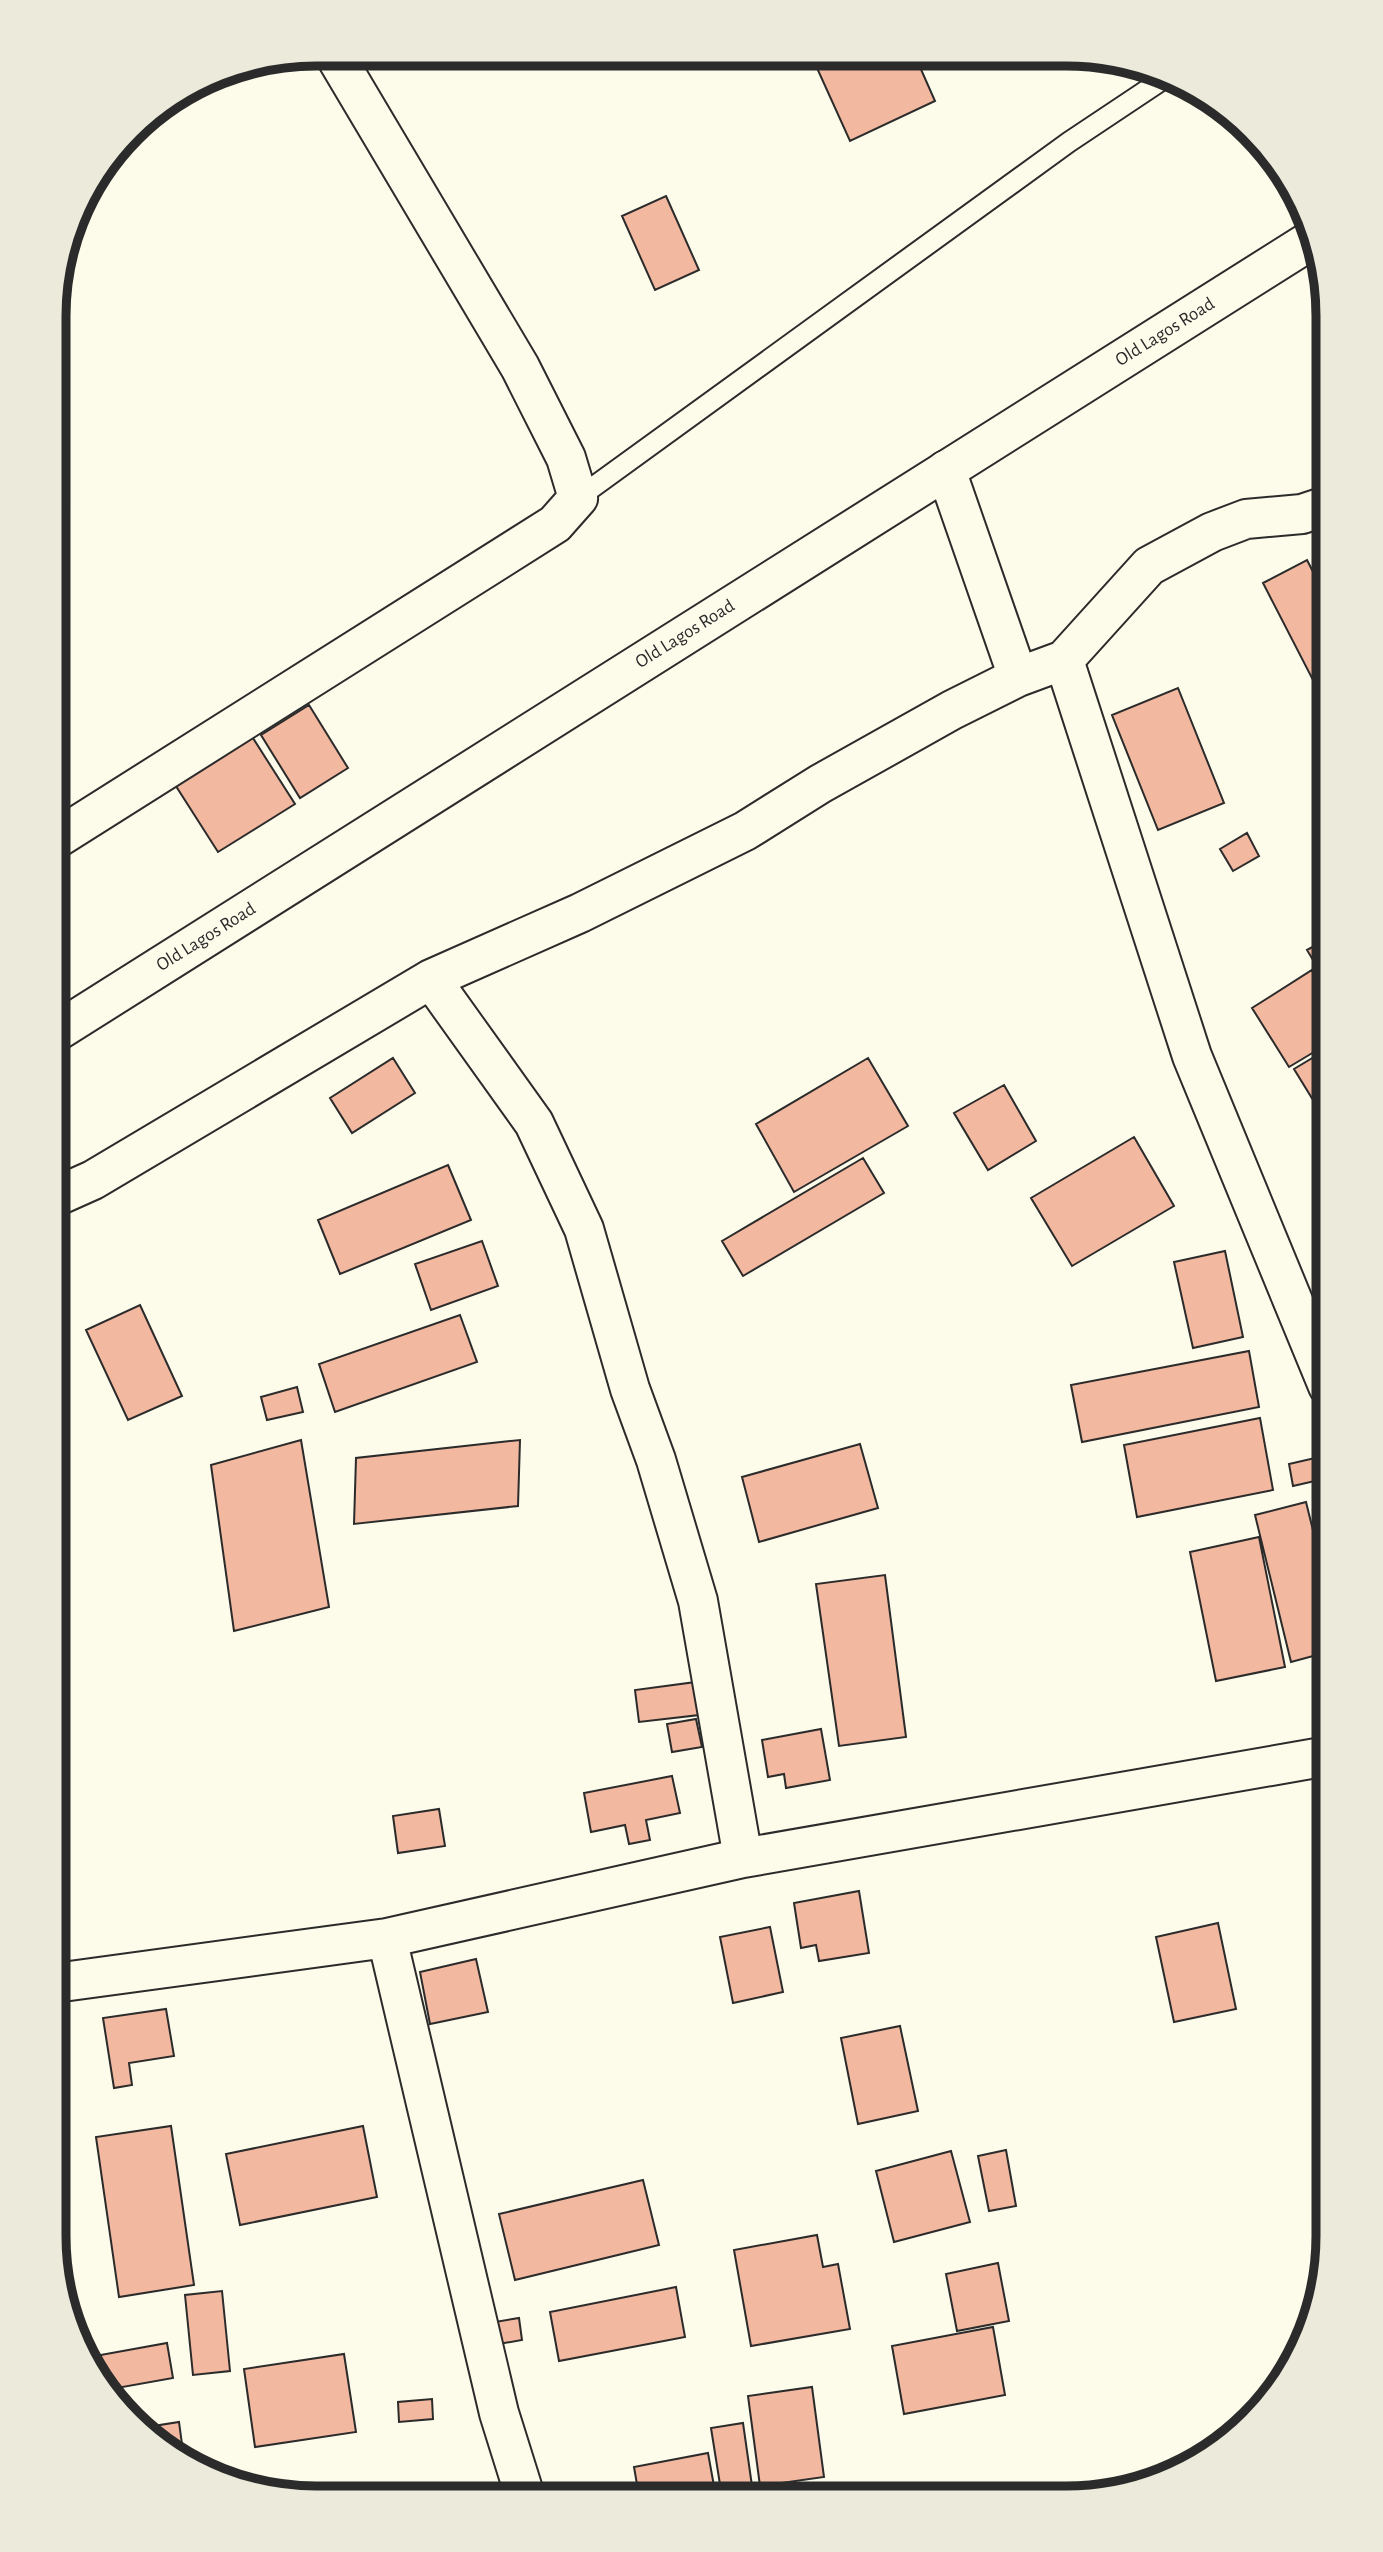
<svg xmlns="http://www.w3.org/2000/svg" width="1383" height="2552" font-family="'Alegreya Sans',sans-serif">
	<rect width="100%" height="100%" fill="#fdfbea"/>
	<!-- building -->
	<path fill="#f2b8a0" stroke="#2b2b2b" stroke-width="2" d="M812,57L916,58L935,101L850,141Z
		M666,196L699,270L655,290L622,216Z
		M1307,560L1329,603V674L1314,682L1263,583Z
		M1178,688L1224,803L1158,830L1112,715Z
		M309,705L348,768L300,798L261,735Z
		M251,735L295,804L218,852L174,783Z
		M1247,833L1259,856L1233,871L1220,849Z
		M1329,938V987L1307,950Z
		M1312,970L1329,997V1043L1289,1067L1252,1008Z
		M1329,1048V1126L1294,1069Z
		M393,1058L415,1093L352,1133L330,1098Z
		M868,1058L908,1126L794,1192L756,1124Z
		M1004,1085L1036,1141L988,1170L954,1113Z
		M1134,1137L1174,1206L1072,1266L1031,1198Z
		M863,1158L884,1193L743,1276L722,1241Z
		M448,1165L471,1220L340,1274L318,1220Z
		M482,1241L498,1286L431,1310L415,1264Z
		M1225,1251L1243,1337L1193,1348L1174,1262Z
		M140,1305L182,1396L128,1420L86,1330Z
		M460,1315L477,1362L335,1412L319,1364Z
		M1249,1351L1259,1407L1082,1442L1071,1385Z
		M297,1387L303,1412L267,1420L261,1397Z
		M1260,1418L1273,1490L1137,1517L1124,1445Z
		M301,1440L329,1607L234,1631L211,1465Z
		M520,1440L518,1506L354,1524L356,1458Z
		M860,1444L878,1508L759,1542L742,1477Z
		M1328,1455V1478L1293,1486L1289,1464Z
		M1306,1502L1328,1591V1652L1291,1662L1255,1515Z
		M1259,1537L1285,1667L1216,1681L1190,1552Z
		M885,1575L906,1737L839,1746L816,1584Z
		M696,1682L699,1715L639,1722L635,1690Z
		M696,1719L702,1747L672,1752L667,1724Z
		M821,1729L830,1780L786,1788L784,1774L768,1777L762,1740Z
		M672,1776L680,1813L646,1820L650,1840L629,1844L625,1825L591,1832L584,1793Z
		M439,1809L445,1846L398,1853L393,1816Z
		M859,1891L869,1953L819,1961L816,1945L801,1948L794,1903Z
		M1218,1923L1236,2009L1174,2022L1156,1937Z
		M770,1927L783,1992L733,2003L720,1937Z
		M476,1959L488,2012L430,2024L420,1972Z
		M166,2009L174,2056L129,2063L132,2085L114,2088L103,2018Z
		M900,2026L918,2111L858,2124L841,2038Z
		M171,2126L194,2285L119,2297L96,2137Z
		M363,2126L377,2197L240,2225L226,2154Z
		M1006,2150L1016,2206L989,2211L978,2156Z
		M951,2151L970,2222L894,2242L876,2171Z
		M643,2180L659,2245L515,2280L499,2214Z
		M817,2235L823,2267L838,2264L850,2329L751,2346L734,2250Z
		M998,2263L1009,2321L957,2331L946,2274Z
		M676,2287L685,2337L559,2361L550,2312Z
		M222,2291L230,2371L193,2375L185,2295Z
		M519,2318L522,2340L487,2346L483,2324Z
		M993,2327L1005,2395L904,2414L892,2346Z
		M167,2343L173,2378L106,2390L96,2372H98L95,2356Z
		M344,2354L356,2432L255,2447L244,2369Z
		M812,2387L824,2477L760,2486L748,2396Z
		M432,2399L433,2419L399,2422L398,2402Z
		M179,2422L184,2459L157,2443L141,2428Z
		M743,2423L753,2493L766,2491V2497H722L711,2428Z
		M708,2453L716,2497L639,2496L634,2467Z"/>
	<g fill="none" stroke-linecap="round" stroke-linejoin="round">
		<defs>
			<path id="service" d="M578,498L1069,142L1168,76"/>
			<path id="minor" d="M946,470L1018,677
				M1064,660L1192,1056L1328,1386
				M56,839L555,524L578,498L566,458L520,367L334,54
				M431,979L534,1123L584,1229L630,1389L656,1460L698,1601L743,1858
				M55,1197L93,1180L431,979L580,913L745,831L820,784L952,710L1018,677L1064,660L1149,566L1212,532L1246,519L1302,514L1329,505
				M387,1938L499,2413L525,2496
				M55,1983L387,1938L743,1858L1328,1756"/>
			<path id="primary" d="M56,1032L1316,237"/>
		</defs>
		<!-- service casing -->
		<use href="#service" stroke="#2b2b2b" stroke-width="23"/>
		<!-- minor casing -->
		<use href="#minor" stroke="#2b2b2b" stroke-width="42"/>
		<!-- primary casing -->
		<use href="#primary" stroke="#2b2b2b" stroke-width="42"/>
		<!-- service -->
		<use href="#service" stroke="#fdfbea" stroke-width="19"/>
		<!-- minor -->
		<use href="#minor" stroke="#fdfbea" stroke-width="38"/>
		<!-- primary -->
		<use href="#primary" stroke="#fdfbea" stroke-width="38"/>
	</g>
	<g text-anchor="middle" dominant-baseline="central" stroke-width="5" stroke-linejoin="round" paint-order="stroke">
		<!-- street labels -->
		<g font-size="19" fill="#2b2b2b" stroke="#fdfbea">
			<text transform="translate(1165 332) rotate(-32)">Old Lagos Road</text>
			<text transform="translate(685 634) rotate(-32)">Old Lagos Road</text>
			<text transform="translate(206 937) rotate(-32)">Old Lagos Road</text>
		</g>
	</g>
	<!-- crop -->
	<path d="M0 0H1383V2552H0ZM316 66H1066A250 250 0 0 1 1316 316V2236A250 250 0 0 1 1066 2486H316A250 250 0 0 1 66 2236V316A250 250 0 0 1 316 66Z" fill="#eceadb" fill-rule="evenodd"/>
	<path fill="none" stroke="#2b2b2b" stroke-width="9" d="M316 66H1066A250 250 0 0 1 1316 316V2236A250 250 0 0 1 1066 2486H316A250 250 0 0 1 66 2236V316A250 250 0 0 1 316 66Z"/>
</svg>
